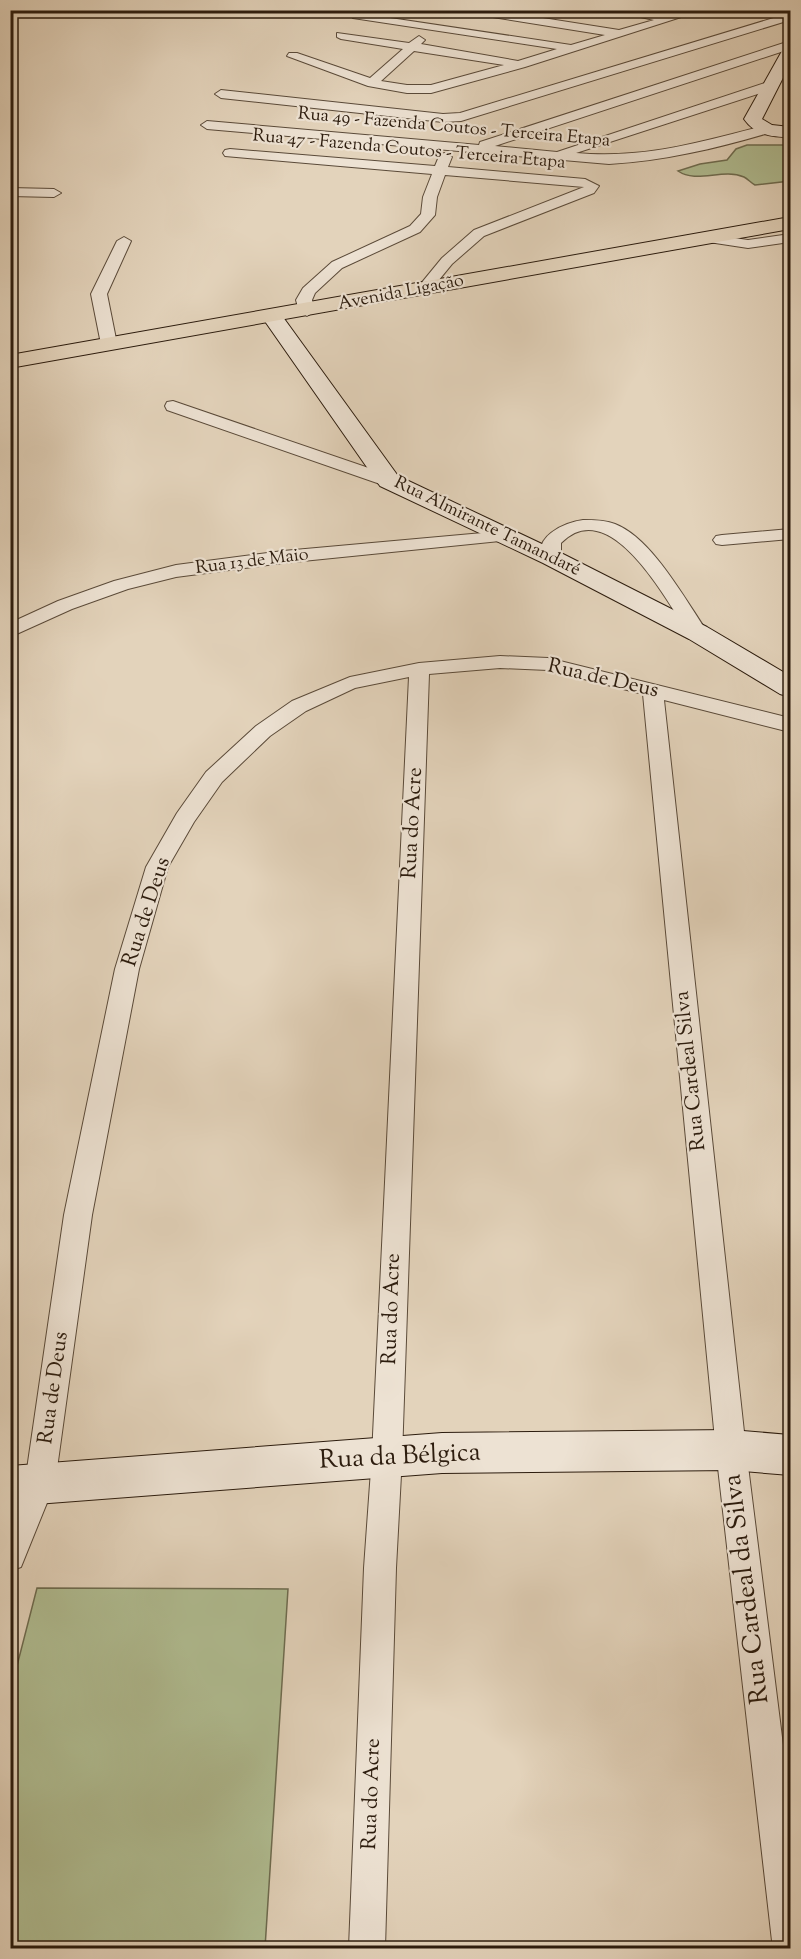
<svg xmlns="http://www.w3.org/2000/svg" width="801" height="1959" font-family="'Sorts Mill Goudy',serif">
	<rect width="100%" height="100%" fill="#e3d3bb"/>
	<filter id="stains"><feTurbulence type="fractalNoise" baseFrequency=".00333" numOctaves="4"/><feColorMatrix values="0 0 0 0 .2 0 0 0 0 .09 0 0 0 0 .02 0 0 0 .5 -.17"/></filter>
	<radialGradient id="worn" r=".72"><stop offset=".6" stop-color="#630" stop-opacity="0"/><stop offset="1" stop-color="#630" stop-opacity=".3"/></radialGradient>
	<!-- green -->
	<path fill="#b0bd92" stroke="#6e6c50" stroke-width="1.5" d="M747,145H790V181L755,185C751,183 748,179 744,177C722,168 697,184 678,171L700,164L727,160L736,149Z
		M37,1588L288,1589L265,1948H11V1689Z"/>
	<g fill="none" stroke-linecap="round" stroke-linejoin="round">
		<defs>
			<path id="street" d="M10,10H16L10,14Z
				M462,10H492L619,30L654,20L610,10H640L668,15L684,10H703L525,67L431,93H407L368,86L287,56L289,53H297L370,78L403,49L341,39L337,37V33L409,43L419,36L425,40L421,44L518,61L557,49L353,18L351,16L357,13L571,45L605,35L467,13ZM414,51L504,65L431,85H407L381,81Z
				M790,13V20L461,121L443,122L221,98L215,94L221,90L443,114L460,113Z
				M790,41V49L495,146L557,152L765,83L769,82L775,86L773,89L576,153C646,159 700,142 767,125L773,129L772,132C718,148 665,161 609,164L207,129L201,125L207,121L479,145L480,142Z
				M230,149L435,166L440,154L445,153L452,157L448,167L585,179L599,186L594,193L484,236L452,264L429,292H419L416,289L419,286L442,258L474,230L584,187L445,175L437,197L435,215L420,232L342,268L315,293L312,300L315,311L307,316L299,311L296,300L303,288L332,262L410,226L421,214L423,197L432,174L225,156L223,153L225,150Z
				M10,188L54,189L61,193L54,197L10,196Z
				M707,234L748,240L790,234V242L748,248L702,241L700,238Z
				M124,237L131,241L107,294L117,344L109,349L101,344L91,294L117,241Z
				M173,401L395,477L398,481L395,485H383L167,410L165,406L167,402Z
				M583,520C594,520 605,520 615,524C652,538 686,601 708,633L705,637H691C668,604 611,492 561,543V558L559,562H545C529,538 565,522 583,520Z
				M790,529V539L722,545L716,544L713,540L716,536L722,535Z
				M505,531L511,532L514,536L511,540L283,563L176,577L128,589L72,609L10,637V623L58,601L114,581L176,565L283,551Z
				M500,656L548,658L790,718V732L664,700L746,1450L790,1801V1948H775L772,1941L716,1450L643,694L548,670L500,668L429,674L402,1456L396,1568L385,1948H349L364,1568L372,1456L409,677L355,688L306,711L270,736L222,782L194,822L168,867L139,969L92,1215L55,1483L21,1567L10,1571V1517L25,1483L64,1215L115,969L146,867L177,813L206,772L256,726L292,701L350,677L419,663Z"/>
			<path id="secondary" d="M790,46V64L762,119L772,125L790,127V137C772,137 755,135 744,119L782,51Z
				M273,311L280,313L398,476L561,553L707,627L790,676V697L780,694L689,639L543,563L380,486L262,317L266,313Z
				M731,1430L790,1435V1475L731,1470L442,1473L10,1506V1466L442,1433Z"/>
			<path id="primary" d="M790,217V229L10,368V355Z"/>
		</defs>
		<!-- street casing -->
		<use href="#street" stroke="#5a4a39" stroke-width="2"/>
		<!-- secondary casing -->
		<use href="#secondary" stroke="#2c1c0e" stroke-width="2"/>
		<!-- primary casing -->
		<use href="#primary" stroke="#2c1c0e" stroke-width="2"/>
		<!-- street -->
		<use href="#street" fill="#ede2d3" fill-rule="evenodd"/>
		<!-- secondary -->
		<use href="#secondary" fill="#ede2d3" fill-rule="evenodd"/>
		<!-- primary -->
		<use href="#primary" fill="#e3d3bb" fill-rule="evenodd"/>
	</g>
	<g text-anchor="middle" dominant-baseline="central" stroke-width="4.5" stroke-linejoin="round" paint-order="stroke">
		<!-- far-street labels -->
		<g font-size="18" fill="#2c1c0e" stroke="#ede2d3">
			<text transform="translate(454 128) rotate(5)">Rua 49 - Fazenda Coutos - Terceira Etapa</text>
			<text transform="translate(409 150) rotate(5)">Rua 47 - Fazenda Coutos - Terceira Etapa</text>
			<text transform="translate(401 293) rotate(-11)">Avenida Ligação</text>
			<text transform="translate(487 527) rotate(26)">Rua Almirante Tamandaré</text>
			<text transform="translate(252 562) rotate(-7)">Rua 13 de Maio</text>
		</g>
		<!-- street labels -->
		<g font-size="21" fill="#2c1c0e" stroke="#ede2d3">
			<text transform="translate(603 679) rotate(13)">Rua de Deus</text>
			<text transform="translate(413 823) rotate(-87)">Rua do Acre</text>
			<text transform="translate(147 912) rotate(-72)">Rua de Deus</text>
			<text transform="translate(691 1071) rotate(-96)">Rua Cardeal Silva</text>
			<text transform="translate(392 1309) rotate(-88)">Rua do Acre</text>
			<text transform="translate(54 1388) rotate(-82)">Rua de Deus</text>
			<text transform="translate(372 1794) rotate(-88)">Rua do Acre</text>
		</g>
		<!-- near-street labels -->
		<g font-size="26" fill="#2c1c0e" stroke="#ede2d3">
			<text transform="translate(400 1457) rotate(-3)">Rua da Bélgica</text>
			<text transform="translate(747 1589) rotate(-97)">Rua Cardeal da Silva</text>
		</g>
	</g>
	<!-- margin -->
	<rect width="801" height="1959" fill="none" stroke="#e3d3bb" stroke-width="36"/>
	<rect x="12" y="12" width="777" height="1935" fill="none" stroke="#2c1c0e" stroke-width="3"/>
	<rect x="18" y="18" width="765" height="1923" fill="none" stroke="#2c1c0e" stroke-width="1.5"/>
	<rect width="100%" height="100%" filter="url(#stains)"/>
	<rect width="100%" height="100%" fill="url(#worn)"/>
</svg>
